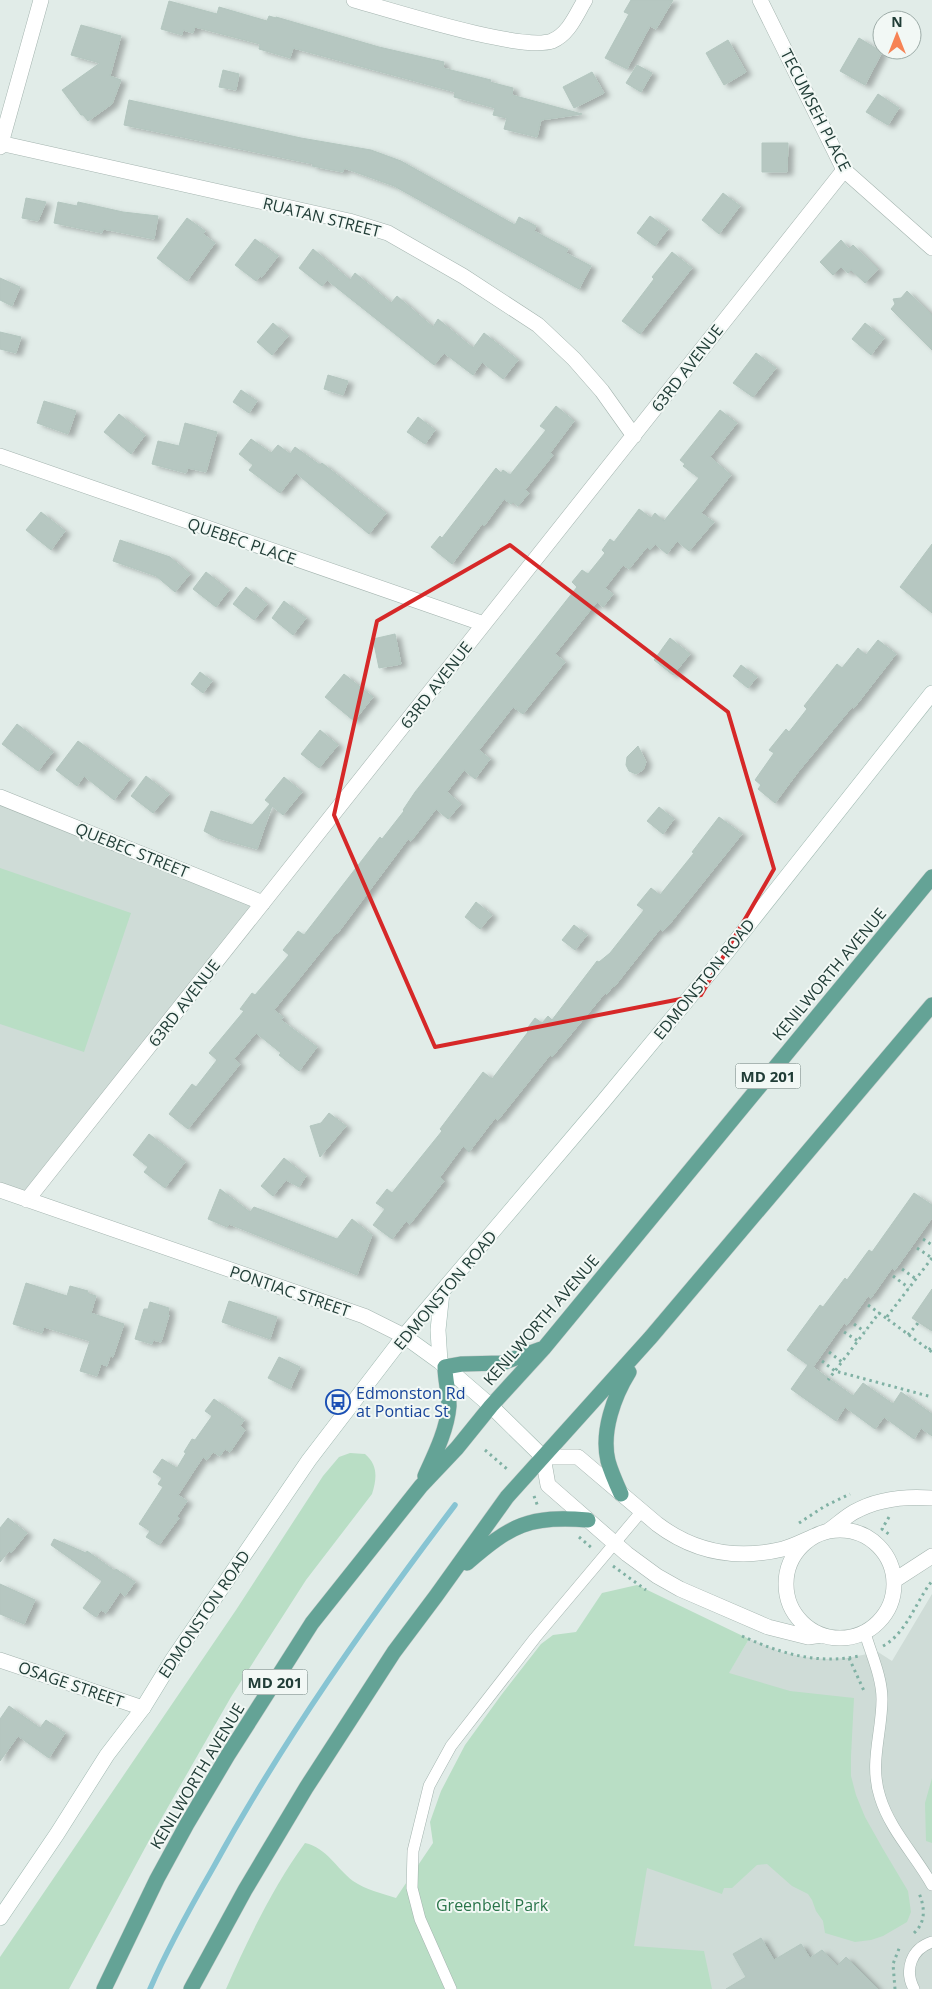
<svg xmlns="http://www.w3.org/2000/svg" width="932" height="1989" font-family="'Open Sans',sans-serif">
	<defs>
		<filter id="shadow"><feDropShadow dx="5.5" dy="3" stdDeviation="2.5" flood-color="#0004"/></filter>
	</defs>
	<rect width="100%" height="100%" fill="#e1ece8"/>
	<!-- built -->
	<path fill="#cfdcd7" d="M0,797L263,903L27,1200L0,1190Z
		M932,1594V1989H539L749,1639L781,1652L804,1657L825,1659L847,1658L878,1652L892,1661Z"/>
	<!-- green -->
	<path fill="#b9dec5" d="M0,868L131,913L84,1052L0,1024Z
		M350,1453L365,1454C378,1465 377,1478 372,1494L306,1580L231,1697L152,1835L69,1989H0V1957L236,1610L323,1476L339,1457Z
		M637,1585L749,1639L729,1673L790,1691L854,1698L851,1756V1776L856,1795L865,1817L883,1849L908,1891L911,1912L907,1922L883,1936L871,1940L855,1942L825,1933L823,1921L816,1911L812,1900L808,1894L792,1886L767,1864L757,1865L732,1888H724L722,1894L647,1868L634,1946L704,1951L712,1989H226C248,1939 273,1887 305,1843C327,1848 336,1868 353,1881C366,1890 381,1893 396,1898L433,1843L430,1822L441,1791L465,1745L502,1694L541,1644L553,1635L576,1632L602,1593Z
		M932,1778V1843L926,1841L925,1803Z"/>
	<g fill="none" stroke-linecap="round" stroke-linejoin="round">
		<!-- stream -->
		<path stroke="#87c4d3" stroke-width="5.5" d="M150,1989C168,1947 190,1908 213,1868C283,1740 367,1621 455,1505"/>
	</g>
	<!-- building -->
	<path fill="#b6c7c1" stroke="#b3c6bf" filter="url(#shadow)" d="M631,0H673L656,29L650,26L627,69L605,58L629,14L624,12Z
		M169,1L217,14L219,7L267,21L269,16L276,18V17L379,47L444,62L443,68L491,80L490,82L513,88L512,95L582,114L541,120L537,137L504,129L507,118L493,115L495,108L454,97L455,92L293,48L290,58L259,49L260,44L195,27L193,33L183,30L182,35L161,29Z
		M81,25L121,36L110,76L121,80L112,104L88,121L83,115H81L62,90L100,63L71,55Z
		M859,38L882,52L865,85L840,71Z
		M728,40L746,72L724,85L706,53Z
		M637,65L652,73L641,92L626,83Z
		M223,70L239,74L236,90L219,87Z
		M592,72L604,93L574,108L563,87Z
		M878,94L899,108L888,125L866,112Z
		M129,100L301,138L371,150L401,161L515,225L519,217L536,226L534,231L568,249L566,253L591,266L579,289L394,186L344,168L343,172L312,166L313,164L124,125Z
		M762,143H788L787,172H762Z
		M723,193L740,206L719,234L702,220Z
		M26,198L46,202L38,221L22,218Z
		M58,202L77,206L78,202L123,212L158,216L154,239L103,229L102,233L54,223Z
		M650,216L668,229L655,246L637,233Z
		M187,218L205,231L203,234L215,243L187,281L157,258Z
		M255,239L278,256L262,277L260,276L256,281L235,265Z
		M841,240L849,249L853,245L878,269L865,283L851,270L848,273L841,267L833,275L820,262Z
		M313,249L350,280L355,273L391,303L397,296L433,327L438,319L473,348L484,333L518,360L503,379L482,362L473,375L444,353L434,365L327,280L322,286L299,268Z
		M672,252L692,268L640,334L622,321L654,279L652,277Z
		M0,278L20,287L12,306L0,300Z
		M907,291L932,315V350L891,309L895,304L893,299L901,298Z
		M273,323L288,336L272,355L257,342Z
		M865,323L884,338L871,355L852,339Z
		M0,332L21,337L16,353L0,349Z
		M756,353L776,368L753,397L733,383Z
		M328,375L348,381L343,395L324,389Z
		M241,390L257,401L249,413L233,402Z
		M44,401L76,411L68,434L37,423Z
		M556,406L574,421L550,453L553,455L525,490L529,493L518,506L513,502L511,504L504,499L484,526L482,524L452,564L431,547L440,536L442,538L496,468L501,473L503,470L510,475L546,430L540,426Z
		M720,410L737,423L710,457L731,475L701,513L714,522L689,551L677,541L667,554L655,544L650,550L647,547L629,569L623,565L605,588L613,594L603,607L597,602L555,654L565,662L523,714L513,707L479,750L490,759L475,779L464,770L447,792L461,804L448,819L436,809L411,841L408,839L337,934L336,933L274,1010L283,1017L281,1020L317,1047L299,1071L279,1055L281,1053L256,1033L234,1059L240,1064L188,1129L169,1114L192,1084L196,1087L217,1060L209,1053L244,1011L240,1009L252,993L255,995L289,955L283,950L298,931L304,935L380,837L382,839L404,811L403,810L415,792L577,587L572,582L582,570L588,574L605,553L602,550L610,539L614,542L639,509L651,518L655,513L664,521L699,478L683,466L685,464L680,460Z
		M119,414L145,435L131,454L104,432Z
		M418,417L435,430L425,444L407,432Z
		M185,423L217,432L206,472L188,468L186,473L152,464L158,441L179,446Z
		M251,439L271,453L278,445L290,454L295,447L320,465L322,463L386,513L369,534L296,473L280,493L249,470L253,465L239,454Z
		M41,512L65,531L51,550L26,530Z
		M120,540L170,557L190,574L175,592L156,576L113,561Z
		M932,544V613L900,587Z
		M206,572L229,590L216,607L193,589Z
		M246,587L267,604L254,620L233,604Z
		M284,601L306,618L293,635L272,618Z
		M395,634L401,664L379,668L373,639Z
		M670,638L690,654L673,675L654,660Z
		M878,640L896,654L854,708L852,707L798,772L775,803L758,789L761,785L755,780L774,753L769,750L786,729L789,732L807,709L804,706L837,664L842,668L858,648L866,655Z
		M741,665L757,677L748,688L733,676Z
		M200,672L212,681L203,693L191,684Z
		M344,674L373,697L354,721L325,697Z
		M17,724L53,752L38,771L2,744Z
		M320,730L338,745L319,768L301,754Z
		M78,741L130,779L114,800L84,776L77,786L56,770Z
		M638,746L646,762L643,770L636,774L629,771L626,765L627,757Z
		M146,776L169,794L153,813L131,796Z
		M284,777L302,792L283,815L272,806L257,849L217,838L204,831L211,811L252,825L270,804L265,800Z
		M659,807L674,819L663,834L647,821Z
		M719,817L742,834L668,926L662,931L660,929L614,987L613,986L607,994L605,993L552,1057L550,1055L498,1120L495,1118L469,1152L463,1146L440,1177L444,1181L410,1224L406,1221L392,1239L373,1225L385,1209L376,1203L387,1189L392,1193L442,1131L440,1129L483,1072L492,1079L528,1032L526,1030L535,1018L542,1023L548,1016L552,1020L597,961L599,962L610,953L644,910L637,905L651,888L660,895L694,853L692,852Z
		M476,902L492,915L480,929L465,917Z
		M574,925L587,935L575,950L562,940Z
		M329,1113L346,1126L320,1157L310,1126L321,1123Z
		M149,1134L185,1162L165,1188L144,1172L148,1167L133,1155Z
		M284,1158L306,1176L299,1187L286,1180L273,1196L261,1186Z
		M220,1189L250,1212L254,1207L337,1239L352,1219L372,1235L357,1275L229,1224L227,1227L208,1219Z
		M914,1193L932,1205V1218L895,1270L892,1268L871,1298L868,1296L847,1325L844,1323L813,1367L853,1396L863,1383L893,1404L901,1392L932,1414V1436L921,1428L914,1439L884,1417L875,1429L845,1407L836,1421L791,1389L808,1365L787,1350L820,1305L823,1307L845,1278L847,1280L869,1250L872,1252Z
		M26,1283L67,1296L70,1286L88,1291L87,1293L96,1296L91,1313L124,1324L113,1357L110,1356L107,1366L101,1364L97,1376L80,1371L90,1341L44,1327L42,1333L13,1324Z
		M932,1289V1331L912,1318Z
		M229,1301L277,1317L270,1339L222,1322Z
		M150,1302L169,1308L168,1314L169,1315L161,1342L153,1340L152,1344L135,1339L144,1309H148Z
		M279,1357L300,1367L290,1389L268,1378Z
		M214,1399L244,1420L240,1426L245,1430L230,1452L225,1449L220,1456L213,1452L207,1460L203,1457L178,1495L187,1501L177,1516L179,1518L159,1545L146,1537L150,1531L139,1524L163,1487L158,1484L162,1478L153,1472L162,1459L177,1468L186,1453L184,1452L192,1439L195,1440L212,1416L205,1411Z
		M8,1518L27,1533L11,1553L9,1551L0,1562V1528Z
		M54,1539L86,1553L87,1551L115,1571L116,1569L135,1582L125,1596L120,1592L106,1613L101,1610L96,1617L83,1608L102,1581L51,1545Z
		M0,1584L35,1600L24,1624L0,1614Z
		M9,1706L40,1728L46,1720L65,1733L49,1758L18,1736L0,1761V1719Z
		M761,1938L774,1960L801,1944L810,1958L822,1950L837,1966L846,1957L878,1989H726L746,1977L733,1954Z"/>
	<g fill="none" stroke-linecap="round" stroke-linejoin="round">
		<defs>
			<path id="lane" d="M865,1633C871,1654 882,1677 882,1699C882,1733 869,1763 880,1797C890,1830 916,1856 932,1885
				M451,1989L420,1919L412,1888L413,1851L429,1786L451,1746L535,1638L641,1512
				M914,1989C904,1970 911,1949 932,1942"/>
			<path id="street" d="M354,0C391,10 521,52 552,41C569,34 576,15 585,0
				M760,0L844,170L932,248
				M0,143L349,221L388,233L463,276L538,325L574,359L602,391L634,436
				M0,147L41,0
				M0,456L484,624
				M0,797L263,903
				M0,1190L364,1316L404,1336
				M27,1200L844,170
				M786 1584a54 54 0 1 1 108 0a54 54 0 1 1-108 0Z
				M828,1531C837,1525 845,1517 854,1512C877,1499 906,1496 932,1498
				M815,1536C805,1540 794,1546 783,1549C737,1560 694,1552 657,1524L578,1457H543L548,1485L627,1554L657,1576L680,1589L768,1627L808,1637L822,1635
				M895,1580L932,1556
				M0,1660L143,1708"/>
			<path id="secondary" d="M404,1336L440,1362L491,1406L543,1457
				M440,1362L438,1330L442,1292
				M0,1918L57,1834L107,1755L143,1708L173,1659L309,1460L404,1336L602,1103L727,952L932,693"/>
			<path id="primary" d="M425,1476C435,1454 447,1430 449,1406C449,1393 445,1380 445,1367L462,1364L502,1363L541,1349
				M621,1494C616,1483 611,1472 608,1461C601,1432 614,1396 629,1372
				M467,1563C511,1525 529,1515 588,1520
				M104,1989L157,1879L187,1824L228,1755L312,1623L421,1486L457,1448L491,1406L544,1348L932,877
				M191,1989L245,1890L306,1788L394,1652L436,1596L507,1497L651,1337L932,1005"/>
		</defs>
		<!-- lane casing -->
		<use href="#lane" stroke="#a4b4af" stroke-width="12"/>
		<!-- street casing -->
		<use href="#street" stroke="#a4b4af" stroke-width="16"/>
		<!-- secondary casing -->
		<use href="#secondary" stroke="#9fb8b0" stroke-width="16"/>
		<!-- primary casing -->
		<use href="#primary" stroke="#c1c9c7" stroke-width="16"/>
		<!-- path -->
		<path stroke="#80b1a4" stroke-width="3" stroke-dasharray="2.5 4" stroke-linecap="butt" d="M923,1239L932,1245
			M917,1248L932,1258
			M932,1258L886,1318L932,1352
			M902,1269L916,1279
			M893,1276L909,1288
			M868,1305L879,1313
			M886,1318L879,1313L835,1371L932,1397
			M854,1324L865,1332
			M844,1332L858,1341
			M908,1335L918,1323
			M929,1350L932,1346
			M829,1352L842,1362
			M822,1361L835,1371L828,1380
			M485,1450L507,1469
			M534,1496L538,1507
			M889,1517L882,1529L890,1535
			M799,1523L825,1506L850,1494
			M579,1537L593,1549
			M613,1566L646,1590
			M742,1636C779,1653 818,1665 859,1656
			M883,1646C907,1633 916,1601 932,1581
			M849,1658L865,1693
			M914,1933C926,1922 925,1908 919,1893
			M895,1989L893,1964L900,1946"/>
		<!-- lane -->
		<use href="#lane" stroke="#fff" stroke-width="11"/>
		<!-- street -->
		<use href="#street" stroke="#fff" stroke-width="15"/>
		<!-- secondary -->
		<use href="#secondary" stroke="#fff" stroke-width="15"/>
		<!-- primary -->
		<use href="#primary" stroke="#64a396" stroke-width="15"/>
	</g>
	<!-- marked area -->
	<path fill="none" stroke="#d62828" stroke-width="4" stroke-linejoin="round" d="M510,545L728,712L774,869L701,995L435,1047L334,815L377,621Z"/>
	<!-- icons -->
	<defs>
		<symbol id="bus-ring" viewBox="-11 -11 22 22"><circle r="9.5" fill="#f2f8f5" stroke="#1a4fb4" stroke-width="1.5"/><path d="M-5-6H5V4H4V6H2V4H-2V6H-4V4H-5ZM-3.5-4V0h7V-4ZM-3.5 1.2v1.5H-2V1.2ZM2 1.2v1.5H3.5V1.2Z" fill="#1a4fb4"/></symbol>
	</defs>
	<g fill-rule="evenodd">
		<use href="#bus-ring" x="324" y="1388" width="28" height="28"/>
	</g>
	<g text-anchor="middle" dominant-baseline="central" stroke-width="4" stroke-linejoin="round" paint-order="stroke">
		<!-- shield labels -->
		<g fill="#f2f8f5" stroke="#607570" stroke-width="1">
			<rect x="735.5" y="1063.5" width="65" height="25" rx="4"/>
			<rect x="242.5" y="1669.5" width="65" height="25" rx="4"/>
		</g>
		<g font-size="15" font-weight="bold" fill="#213d37">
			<text x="768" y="1076">MD 201</text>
			<text x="275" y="1682">MD 201</text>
		</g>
		<!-- street labels -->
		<g font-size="16" fill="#213d37" stroke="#f2f8f5">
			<text transform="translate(816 110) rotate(63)">TECUMSEH PLACE</text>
			<text transform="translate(322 217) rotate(14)">RUATAN STREET</text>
			<text transform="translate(687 368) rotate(-52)">63RD AVENUE</text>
			<text transform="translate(242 541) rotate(19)">QUEBEC PLACE</text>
			<text transform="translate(436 685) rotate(-52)">63RD AVENUE</text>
			<text transform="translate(132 850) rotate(22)">QUEBEC STREET</text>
			<text transform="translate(829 974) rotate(-50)">KENILWORTH AVENUE</text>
			<text transform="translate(704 979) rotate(-51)">EDMONSTON ROAD</text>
			<text transform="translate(184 1003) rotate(-52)">63RD AVENUE</text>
			<text transform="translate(445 1290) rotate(-50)">EDMONSTON ROAD</text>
			<text transform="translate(290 1291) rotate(19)">PONTIAC STREET</text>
			<text transform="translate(541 1320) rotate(-49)">KENILWORTH AVENUE</text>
			<text transform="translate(204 1614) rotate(-56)">EDMONSTON ROAD</text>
			<text transform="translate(71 1684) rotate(19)">OSAGE STREET</text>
			<text transform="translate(197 1776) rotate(-59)">KENILWORTH AVENUE</text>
		</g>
		<!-- transit labels -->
		<g font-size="16" fill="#164399" stroke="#f2f8f5" text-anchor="start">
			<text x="356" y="1393">Edmonston Rd<tspan x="356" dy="18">at Pontiac St</tspan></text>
		</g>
		<!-- park labels -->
		<g font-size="16" fill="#2a754a" stroke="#f2f8f5">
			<text x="492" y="1905">Greenbelt Park</text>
		</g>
	</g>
	<!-- north arrow -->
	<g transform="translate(897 35)"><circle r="24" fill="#f2f8f5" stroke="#9eada9"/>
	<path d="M0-4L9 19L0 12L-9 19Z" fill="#f68355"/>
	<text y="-8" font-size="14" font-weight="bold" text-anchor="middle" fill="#213d37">N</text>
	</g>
</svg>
